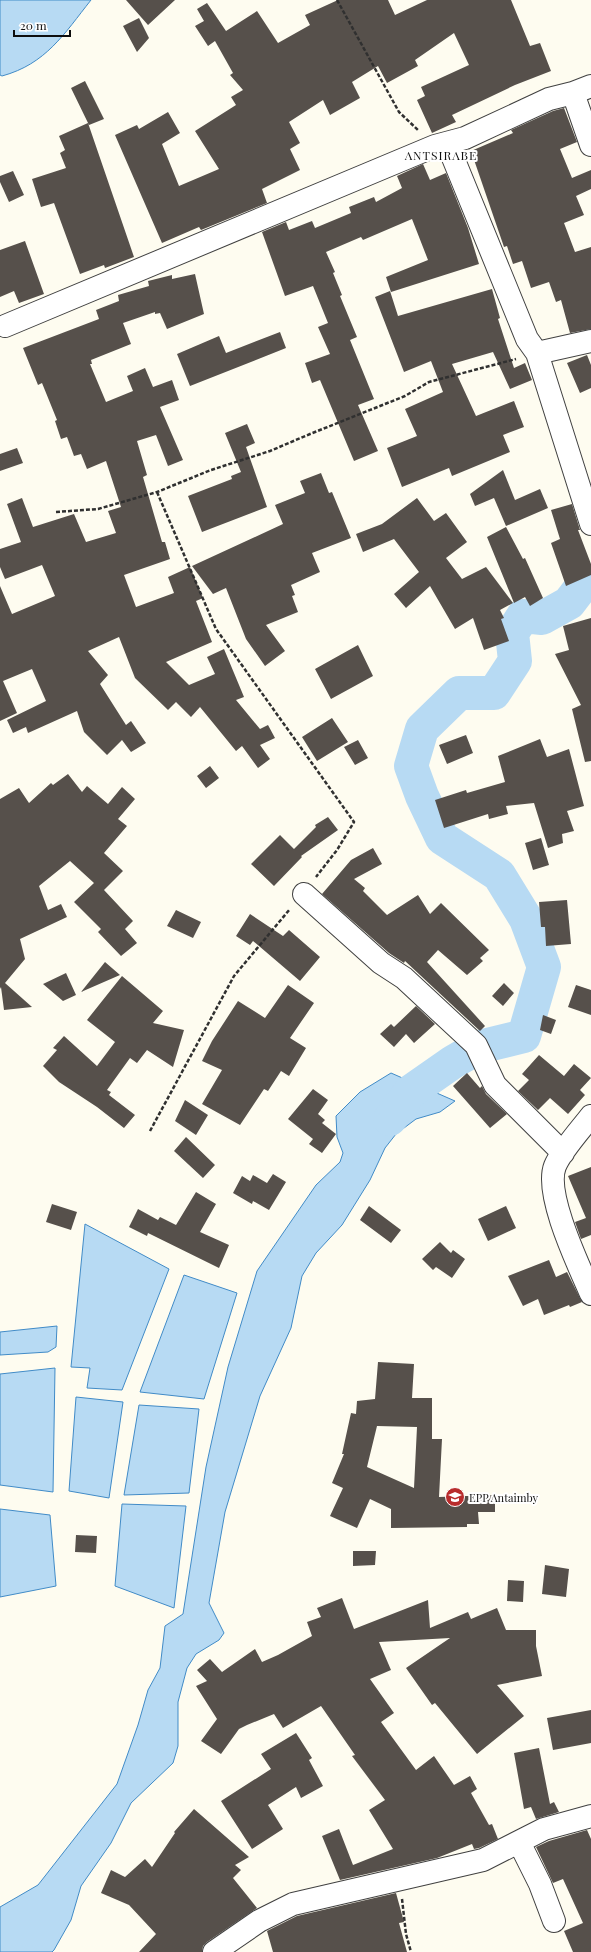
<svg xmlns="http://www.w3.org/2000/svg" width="591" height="1952" font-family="'Playfair Display',serif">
	<rect width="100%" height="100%" fill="#fefcf0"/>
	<!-- water -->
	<path fill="#b7daf3" stroke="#418bc7" d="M0,0H91C64,34 46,64 2,76L0,75Z
		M391,1073L455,1101L440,1112L416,1119L396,1134L385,1148L370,1180L342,1225L316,1253L302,1276L291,1328L260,1396L225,1512L209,1603L224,1633L219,1640L196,1654L187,1668L178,1702V1746L173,1763L131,1803L111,1843L81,1886L71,1920L54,1950L52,1952H0V1907L38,1885L117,1784L138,1725L148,1690L160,1668L165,1626L183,1614L206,1467L228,1367L257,1271L316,1185L340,1162L343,1153L337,1137L336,1116L360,1092Z
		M85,1224L169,1269L122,1390L87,1388L90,1368L71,1367Z
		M184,1275L237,1293L204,1399L140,1392Z
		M57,1326L56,1347L48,1352L0,1355V1332Z
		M55,1368L53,1492L0,1485V1374Z
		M76,1397L123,1402L109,1498L69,1491Z
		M139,1405L199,1409L189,1493L124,1495Z
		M122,1504L186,1506L174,1608L115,1586Z
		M0,1509L50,1515L56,1586L0,1597Z"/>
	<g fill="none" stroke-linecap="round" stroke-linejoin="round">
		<!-- river -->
		<path stroke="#b7daf3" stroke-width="34" d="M390,1119L410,1092L453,1062L479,1047L524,1036L544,967L526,919L499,875L442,838L422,796L411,766L422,729L459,693H494L515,661L512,633L523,616L542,618L569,603L586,581"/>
	</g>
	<!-- building -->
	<path fill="#56504b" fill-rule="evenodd" d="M126,0H175L148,25Z
		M338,0H388L395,15L427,0H511L530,46L540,43L551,71L515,85L452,115L456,122L432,133L417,100L425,96L421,87L469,65L454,33L415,60L418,66L387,83L378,66L352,82L360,98L330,115L323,100L289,122L300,143L290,149L300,170L262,189L267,203L201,230L199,227L162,243L115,135L137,125L139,129L168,112L180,133L162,144L179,186L219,169L195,131L236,105L231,97L243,90L230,75L233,73L215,41L208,46L195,26L204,21L197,9L207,3L226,31L257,11L278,43L310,25L305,15Z
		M139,18L149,38L137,52L123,26Z
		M85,81L104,119L89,125L71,88Z
		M564,108L577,142L560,149L572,178L591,170V189L576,196L584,215L564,223L575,252L591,247V329L570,333L561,300L556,302L549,282L531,288L522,261L513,264L507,246L504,247L471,151L513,133L511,130L553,111Z
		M88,123L134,257L105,268L104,265L80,274L54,203L41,207L32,179L66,168L60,153L65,150L59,136Z
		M423,164L430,180L446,173L468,228L479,264L391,292L386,277L428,260L412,219L363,240L361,237L326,252L335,272L333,273L342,295L340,296L357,337L350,340L374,399L358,405L378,451L354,461L320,380L312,383L305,363L330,354L318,327L328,323L313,286L285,296L262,232L286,222L289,230L312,221L315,228L351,213L349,207L374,197L376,202L402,188L397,176Z
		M13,171L24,195L9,202L0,182V176Z
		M25,241L44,294L19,303L14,291L0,297V250Z
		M195,274L204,314L167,329L160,313L155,314V312L123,323L131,344L91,360L92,364H90L106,402L133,391L127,376L145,368L153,387L172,380L179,400L160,407L183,460L168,466L156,435L137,441L147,475L143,477L162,542H165L170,559L124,575L136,607L174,593L168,577L190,567L203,598L196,601L212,642L166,662L189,685L215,674L207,657L224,649L244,697L236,700L260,729L268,725L275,738L260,745L270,759L258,768L242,746L236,751L200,707L191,717L176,702L168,710L135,678L119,637L88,651L108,675L100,684L126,725L131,721L146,743L131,752L122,740L107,755L84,732L77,711L28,733L26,727L13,733L7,720L46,701L32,669L3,681L17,713L0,721V586L12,614L55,596L42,565L5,579L0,567V549L21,542L7,504L22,498L33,527L74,514L86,542L116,533L108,511L121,507L106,461L87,469L81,454L74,456L67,437L61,439L55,421L57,420L42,383L38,385L23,348L99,319L96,310L119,301L118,295L149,286L148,281L172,275V279Z
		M492,289L500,318L498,319L514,368L525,363L532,380L510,389L493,352L452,364L476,416L514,401L524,427L503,435L510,452L452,476L449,468L402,487L387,448L417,436L405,409L443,392L431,361L404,372L375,297L390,291L398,316Z
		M280,332L286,348L190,386L177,354L219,336L226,353Z
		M587,355L591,365V388L580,393L567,363Z
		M247,424L255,443L246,447L267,507L202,532L188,496L232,479L231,476L241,472L225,433Z
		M17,448L23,463L0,471V454Z
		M503,470L515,500L540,489L548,508L506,526L494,498L475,506L470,494Z
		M321,473L329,493L332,492L351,538L312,553L320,572L291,585L295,595L292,596L298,612L266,625L285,651L265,666L246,639L226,588L213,594L192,566L283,524L275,505L305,493L300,481Z
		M417,498L434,521L446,513L467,542L446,558L462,579L486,567L513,603L500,610L504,618L501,619L509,641L484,650L473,618L455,629L430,586L406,608L394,594L419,572L394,539L363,552L356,534L382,524Z
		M572,504L580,530H578L591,564V575L566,586L551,543L560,539L551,510Z
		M506,527L523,559L525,558L543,598L530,606L525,597L514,603L487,537Z
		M591,618V761L585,762L572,709L581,705L555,654L569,650L563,626Z
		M358,645L373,676L331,699L315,669Z
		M332,718L348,742L317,761L302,737Z
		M466,735L473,753L447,764L439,745Z
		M540,739L547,757L569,749L584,806L567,811L574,831L562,834L563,843L548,848L534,803L506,806L508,814L489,819L488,814L444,828L435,800L466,790L467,793L505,782L498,756Z
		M358,740L368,758L355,765L344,747Z
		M210,766L219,778L206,788L197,776Z
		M68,774L82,792L87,786L108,804L122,787L135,799L118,819L127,826L104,853L123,871L104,890L133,921L125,929L137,943L121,956L98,932L101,929L74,902L94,883L70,861L39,886L48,910L61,904L67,917L20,939L25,959L5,983L32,1007L4,1010L1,987L0,989V799L19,788L29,803L51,783L53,785Z
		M328,817L338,830L301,856L302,857L274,886L251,864L280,835L294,849L316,827L315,825Z
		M541,838L549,865L533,870L525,843Z
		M373,848L382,864L354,879L365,888L363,891L387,915L418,895L430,914L441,903L489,950L480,958L483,961L467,975L438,950L427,962L485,1026L480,1031L405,961L404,963L389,953L322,894L351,860Z
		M567,900L571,944L546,946L545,927H541L539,902Z
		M176,910L201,922L193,938L167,926Z
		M250,914L283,936L289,930L320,957L300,981L253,941L250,945L236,936Z
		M105,962L120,975L81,992Z
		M66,973L76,995L63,1001L43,984Z
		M122,976L163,1011L153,1023L184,1030L173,1067L147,1050L137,1063L130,1058L107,1090L111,1092L109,1095L135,1115L124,1128L97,1107L59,1082L43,1066L57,1050L53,1048L64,1036L97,1066L115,1042L87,1020Z
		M504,983L514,993L503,1006L492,996Z
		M288,985L314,1003L290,1038L306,1048L289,1076L281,1071L268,1091L264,1089L240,1125L202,1104L222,1070L202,1061L212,1041L238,1001L265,1018Z
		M576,985L591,990V1015L568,1007Z
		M416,1006L435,1024L414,1043L406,1034L394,1047L380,1034L391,1024L394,1027Z
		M543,1015L556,1020L551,1034L540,1030Z
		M539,1055L564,1076L574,1064L591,1078L580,1090L585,1095L568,1114L550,1098L538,1110L518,1091L529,1080L522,1074Z
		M467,1073L480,1088L482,1086L486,1094L507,1114L490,1128L453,1086Z
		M313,1089L328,1100L318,1114L325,1120L322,1123L336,1134L322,1153L309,1144L313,1139L288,1119Z
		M185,1100L208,1115L196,1135L175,1121Z
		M186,1137L215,1165L203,1178L174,1151Z
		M591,1167V1235L581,1239L575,1222L586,1218L568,1176Z
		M273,1174L286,1182L269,1210L253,1201L252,1204L233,1193L242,1176L250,1181L253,1175L267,1183Z
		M196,1192L216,1204L200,1232L229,1245L219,1268L148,1233L147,1236L129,1227L138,1209L158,1220L160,1217L176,1225Z
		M52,1204L77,1212L71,1230L46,1222Z
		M369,1206L401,1230L391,1243L360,1220Z
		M506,1206L516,1228L488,1241L478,1219Z
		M440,1242L451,1253L453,1250L465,1259L452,1278L436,1267L433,1270L422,1259Z
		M549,1260L556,1277L567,1272L582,1302L570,1307L569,1305L544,1315L538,1299L523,1306L508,1276Z
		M378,1362L414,1364L412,1398H432V1439H442L439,1497L495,1495V1512H478L479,1524H467V1527L391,1528V1509L370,1499L357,1528L330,1516L343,1488L332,1483L344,1454H342L351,1413L356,1414L357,1401L375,1399ZM377,1426L417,1427L414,1488L367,1467Z
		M76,1535L97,1536L96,1553L75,1552Z
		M353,1551H376L375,1565L353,1566Z
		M545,1565L569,1569L566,1597L542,1594Z
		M508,1580L524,1581L523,1602L507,1601Z
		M342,1598L354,1629L428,1600L430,1628L468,1612L471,1619L497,1608L506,1630H536V1646L542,1676L497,1685L524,1716L477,1754L435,1703L432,1705L406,1668L450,1638L379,1642L391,1670L370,1679L394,1713L381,1722L416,1770L434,1756L454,1785L470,1776L477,1789L471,1793L489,1825L492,1824L498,1839L479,1848L474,1849L472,1844L437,1858L340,1880L322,1836L339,1829L353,1865L393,1849L369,1810L385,1800L352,1756L355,1755L321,1706L283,1728L274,1714L247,1725L239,1729L221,1754L201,1741L217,1719L196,1686L207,1681L197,1670L210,1659L222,1672L255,1649L262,1662L278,1655L312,1636L307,1622L321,1617L317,1608Z
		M591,1710V1743L553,1750L547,1718Z
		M296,1733L312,1758L309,1760L323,1786L301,1798L296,1787L268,1805L283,1829L252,1849L221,1801L271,1769L261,1754Z
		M539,1748L550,1804L554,1802L559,1812L536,1819L531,1807L524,1809L514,1753Z
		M194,1809L249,1857L235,1865L241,1870L233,1878L257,1908L207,1942L203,1946L202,1952H139L156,1934L129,1905L101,1893L111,1870L125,1877L145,1859L152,1867L175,1833L174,1832Z
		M587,1830L591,1839V1952H573L564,1931L583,1923L563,1879L553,1883L536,1847L549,1841Z
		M396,1893L404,1922L399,1923L407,1952H273L267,1931L297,1916Z"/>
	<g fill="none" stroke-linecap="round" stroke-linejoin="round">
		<defs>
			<path id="minor" d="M573,93L591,145
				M447,143L527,339L537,353L591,341
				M5,326L435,146L465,138L549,99L573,93L591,86
				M537,353L591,524
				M304,894L381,963L404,978L476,1045L495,1085L563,1153
				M591,1116C581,1129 561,1151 555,1166C544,1194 579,1266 591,1294
				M519,1842L540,1884L554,1921
				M214,1952L259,1921L293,1904L483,1860L544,1829L591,1816"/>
		</defs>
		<!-- minor casing -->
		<use href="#minor" stroke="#414141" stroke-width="24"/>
		<!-- path -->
		<path stroke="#303030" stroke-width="2.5" stroke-dasharray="4 2" stroke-linecap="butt" d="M337,0L399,112L419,131
			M157,492L216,629L354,822L337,850L316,877
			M56,512L98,509L157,492L211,470L270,451L310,434L405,396L429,382L516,359
			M150,1131L234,976L290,909
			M402,1899L406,1934L411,1952"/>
		<!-- minor -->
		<use href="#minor" stroke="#fff" stroke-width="22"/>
	</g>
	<!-- icons -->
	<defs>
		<symbol id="school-disc" viewBox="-11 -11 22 22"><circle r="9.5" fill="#b82c2c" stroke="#fff"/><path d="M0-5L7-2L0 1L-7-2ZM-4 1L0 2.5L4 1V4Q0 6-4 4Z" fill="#fff"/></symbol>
	</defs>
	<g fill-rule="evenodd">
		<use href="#school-disc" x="444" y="1486" width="22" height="22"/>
	</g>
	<g text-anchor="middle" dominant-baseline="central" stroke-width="4" stroke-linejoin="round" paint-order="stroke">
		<!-- poi labels -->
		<g font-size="11" fill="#0e0e0e" stroke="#fff" text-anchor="start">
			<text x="469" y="1497">EPP Antaimby</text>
		</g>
		<!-- neighbourhood labels -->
		<g font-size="12" letter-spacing="1" fill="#0e0e0e" stroke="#fff">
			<text x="441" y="155">ANTSIRABE</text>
		</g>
	</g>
	<!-- scale -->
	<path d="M14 30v6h56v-6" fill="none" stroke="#0e0e0e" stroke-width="2"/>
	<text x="20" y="30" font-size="12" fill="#0e0e0e" stroke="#ffffff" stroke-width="3" paint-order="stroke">20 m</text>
</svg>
